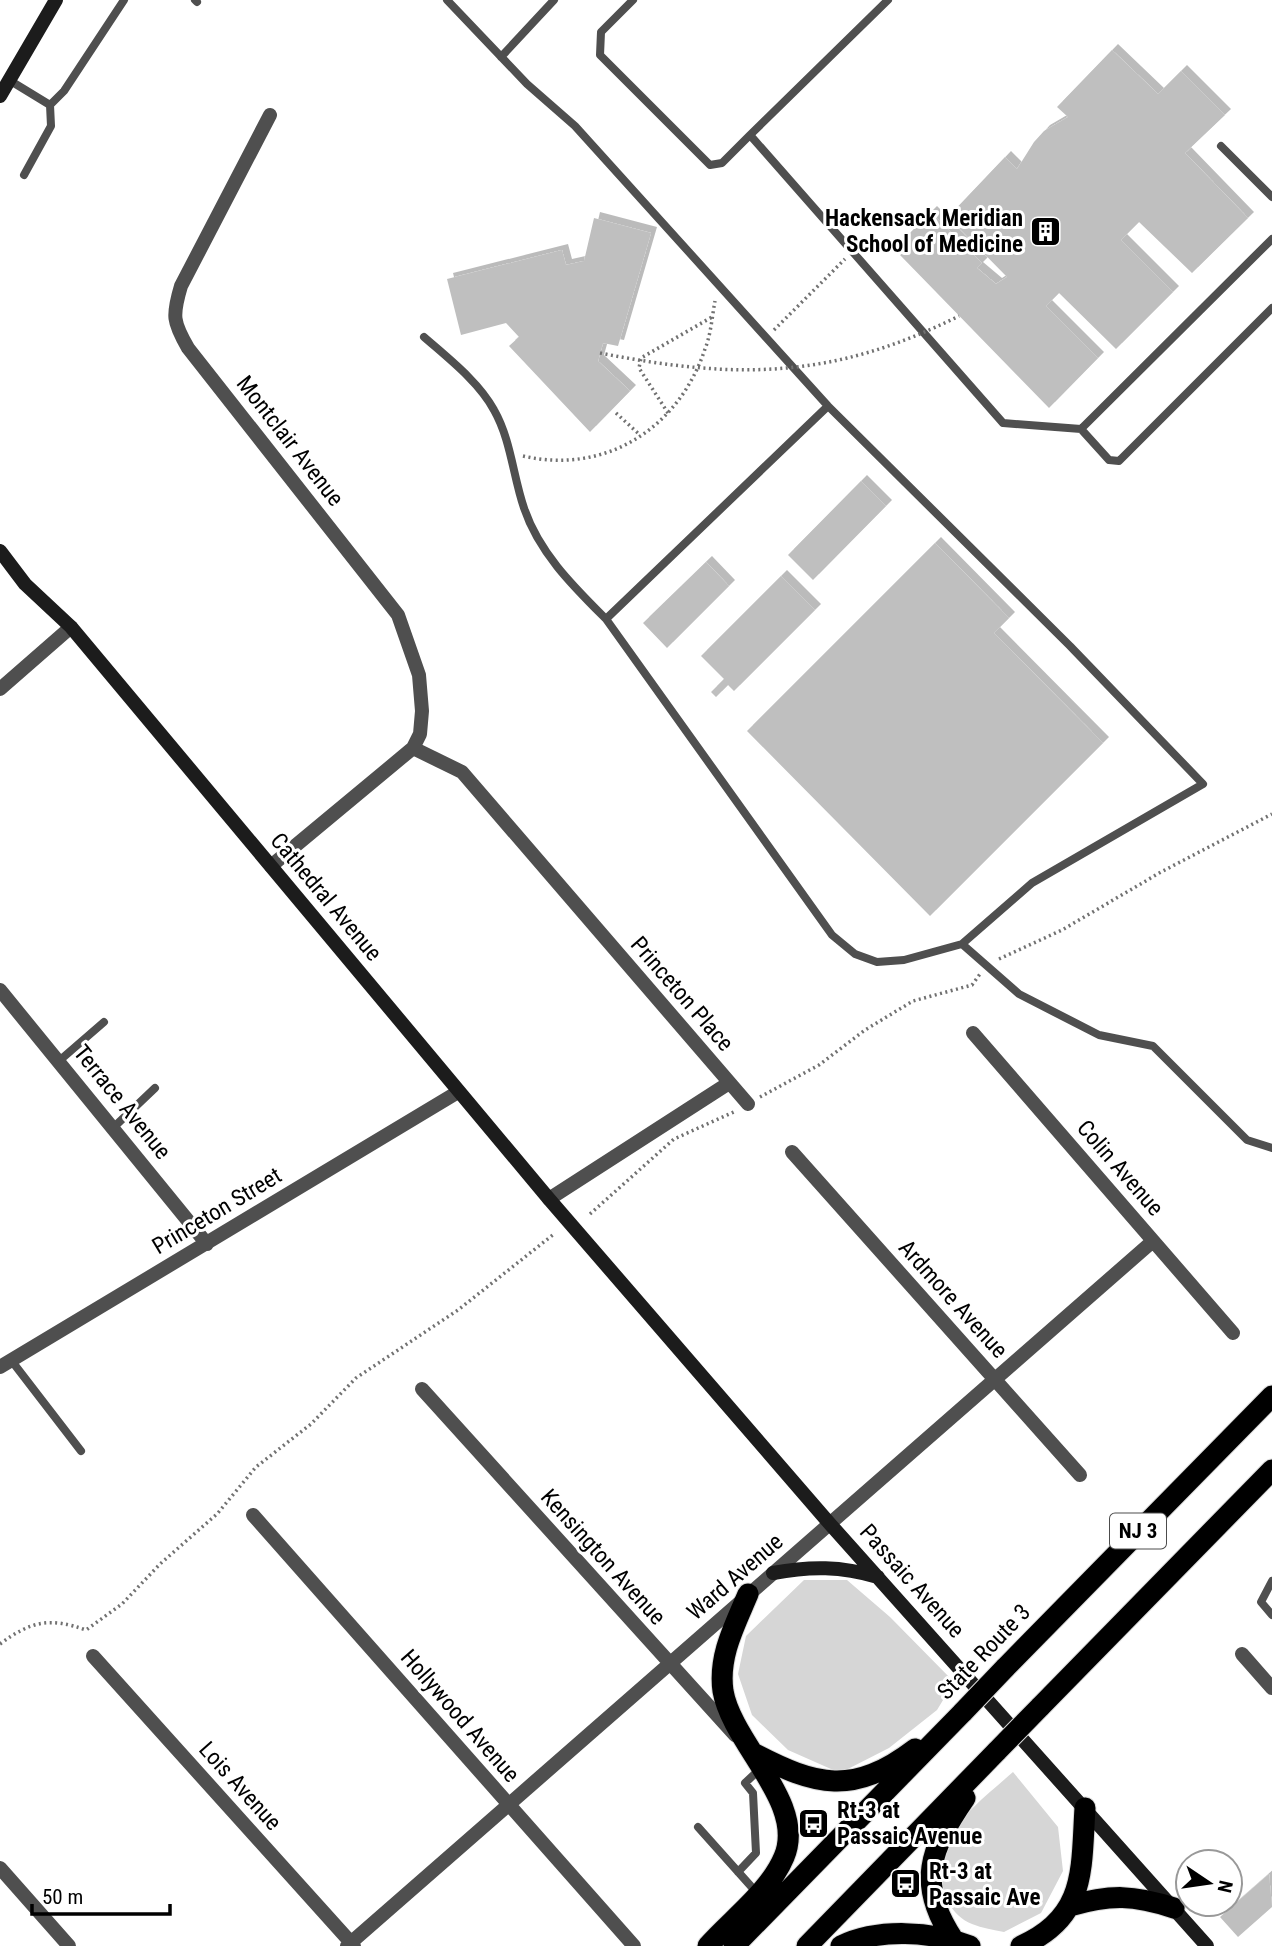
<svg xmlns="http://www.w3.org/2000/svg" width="1272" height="1946" font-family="'Roboto Condensed',sans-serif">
	<defs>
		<filter id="shadow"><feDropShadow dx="6" dy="-6" stdDeviation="0" flood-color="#0004"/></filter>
	</defs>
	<rect width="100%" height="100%" fill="#fff"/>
	<!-- green -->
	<path fill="#d6d6d6" d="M804,1580H847L890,1617L954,1682L937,1710L889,1748L840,1773L788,1750L752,1715L738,1674L746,1636Z
		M1013,1772L1058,1827L1063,1871L1041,1913L1004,1932C994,1930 982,1928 972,1924C939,1910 936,1868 949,1839C959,1816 994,1789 1013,1772Z"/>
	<!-- building -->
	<path fill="#bfbfbf" filter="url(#shadow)" d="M1112,50L1158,94L1181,71L1225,115L1185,153L1248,218L1192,273L1139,222L1121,240L1173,292L1116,349L1059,293L1046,306L1098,358L1049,408L900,255L905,251L898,245L931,212L982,263L977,268L996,284L1007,277L948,217L1005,157L1017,169L1034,142L1044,131L1068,117L1057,107Z
		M594,218L651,233L618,346L603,343L598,361L630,391L590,432L509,346L519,337L506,323L461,335L447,279L562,250L566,265L584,261Z
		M861,481L886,506L813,580L788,555Z
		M935,543L1009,618L994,633L1103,743L930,916L747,731Z
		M706,562L729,586L667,648L643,623Z
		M781,576L815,610L734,691L728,685L716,697L711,692L724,679L701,656Z
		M1269,1874L1272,1907L1238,1937L1220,1917Z"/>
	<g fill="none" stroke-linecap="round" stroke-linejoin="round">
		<defs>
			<path id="highway" d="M1005,1668L1272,1396
				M1040,1707L1272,1470
				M753,1753C816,1786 853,1796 915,1749
				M1070,1906C1111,1894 1134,1895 1174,1908
				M953,1939C916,1884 930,1849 965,1798
				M708,1946C732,1919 770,1891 784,1857C807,1803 732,1744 723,1691C718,1656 735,1625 748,1594
				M734,1946L963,1712
				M807,1946L997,1751
				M841,1946C878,1928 932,1931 970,1946
				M1021,1946C1087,1917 1081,1869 1085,1808"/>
		</defs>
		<!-- highway casing -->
		<use href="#highway" stroke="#dbdbdb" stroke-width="23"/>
		<!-- path -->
		<path stroke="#717171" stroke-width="3.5" stroke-dasharray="2 3.5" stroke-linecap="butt" d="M774,330L845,259
			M616,413L640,435
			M668,413L639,368L641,358L712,317
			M523,456C606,475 679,428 705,349C711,334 712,317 715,301
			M999,959L1062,930L1161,872L1272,814
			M760,1097L819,1065L865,1030L913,1001L972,985L980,974
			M590,1214L674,1139L736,1111
			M0,1644C31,1621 50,1617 86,1630L122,1604L160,1564L217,1514L256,1467L311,1424L356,1378L458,1310L554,1234"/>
		<!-- lane -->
		<path stroke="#4f4f4f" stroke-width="8" d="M195,0L197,2
			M447,0L527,84L575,126L828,406L1070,646L1203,784L1032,883L962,944L904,960L877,962L855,954L832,935L606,619
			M633,0L601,32L600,55L710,165L722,163L750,135L1003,423L1081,429L1109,460L1119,461L1272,308
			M501,57L554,0
			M9,80L50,105L64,91L124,0
			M750,135L888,0
			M1221,146L1272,197
			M24,175L51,126L50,105
			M424,337C448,358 479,382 494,410C511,440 513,476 524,508C539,553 574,587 606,619L828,406
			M1081,429L1272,239
			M962,944L1019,994L1099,1035L1153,1046L1247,1140L1272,1148
			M59,1061L104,1022
			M114,1127L155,1088
			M11,1360L81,1451
			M1272,1581L1261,1602L1272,1615
			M698,1827L757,1893
			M738,1872L756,1853L753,1793L745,1783L760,1769"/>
		<!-- street -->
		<path stroke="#4f4f4f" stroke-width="14" d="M270,115L181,286C172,316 173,322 188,348L398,615L419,675L422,711L420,734L413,748L271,866
			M0,689L71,627
			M413,748L462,772L748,1104
			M0,990L207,1244
			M973,1033L1233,1333
			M792,1152L1080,1475
			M549,1199L729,1083
			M0,1367L458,1092
			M422,1389L735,1735
			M253,1515L634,1946
			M1242,1654L1272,1688
			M93,1656L354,1946
			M0,1868L69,1946
			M347,1946L1153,1241"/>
		<!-- secondary -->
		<path stroke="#1c1c1c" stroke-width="14" d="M0,96L56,0
			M0,551L25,584L71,627L549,1199L830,1524L1207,1946
			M773,1573C810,1566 841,1566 878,1577"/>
		<!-- highway -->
		<use href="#highway" stroke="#000" stroke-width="21"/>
		<defs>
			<path id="highway-bridge" d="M963,1712L1005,1668
				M997,1751L1040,1707"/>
		</defs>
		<!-- highway-bridge casing -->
		<use href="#highway-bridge" stroke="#dbdbdb" stroke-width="23" stroke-linecap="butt"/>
		<!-- path-bridge -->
		<path stroke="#717171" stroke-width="3.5" stroke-dasharray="2 3.5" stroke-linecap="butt" d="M600,353C737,380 833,379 959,316"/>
		<!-- highway-bridge -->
		<use href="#highway-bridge" stroke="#000" stroke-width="21"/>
	</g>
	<!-- icons -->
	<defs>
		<symbol id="building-square" viewBox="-11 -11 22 22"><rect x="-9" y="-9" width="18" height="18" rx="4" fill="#000" stroke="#fff"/><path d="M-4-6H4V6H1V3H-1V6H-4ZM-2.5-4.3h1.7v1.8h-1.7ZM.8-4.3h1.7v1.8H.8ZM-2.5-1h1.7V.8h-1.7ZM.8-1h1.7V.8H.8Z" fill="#fff"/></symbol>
		<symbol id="bus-square" viewBox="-11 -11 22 22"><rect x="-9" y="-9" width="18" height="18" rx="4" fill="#000" stroke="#fff"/><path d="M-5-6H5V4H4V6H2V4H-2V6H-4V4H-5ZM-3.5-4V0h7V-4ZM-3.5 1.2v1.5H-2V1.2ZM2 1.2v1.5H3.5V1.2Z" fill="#fff"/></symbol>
	</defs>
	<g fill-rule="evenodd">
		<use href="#building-square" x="1028" y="214" width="35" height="35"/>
		<use href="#bus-square" x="796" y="1806" width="35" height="35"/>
		<use href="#bus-square" x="888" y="1866" width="35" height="35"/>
	</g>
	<g text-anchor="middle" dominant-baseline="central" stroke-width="6" stroke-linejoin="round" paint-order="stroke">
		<!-- shield labels -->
		<rect fill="#fff" stroke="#4c4c4c" stroke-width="2" x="1110" y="1513.5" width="56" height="35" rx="5"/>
		<g font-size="21" font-weight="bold" fill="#000">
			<text x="1138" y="1531">NJ 3</text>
		</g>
		<!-- poi labels -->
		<g font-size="23" font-weight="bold" fill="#000" stroke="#fff" text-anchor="start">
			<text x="1023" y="218" text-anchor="end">Hackensack Meridian<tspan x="1023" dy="26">School of Medicine</tspan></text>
			<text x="837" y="1810">Rt-3 at<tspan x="837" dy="26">Passaic Avenue</tspan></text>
			<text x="929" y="1871">Rt-3 at<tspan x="929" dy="26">Passaic Ave</tspan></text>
		</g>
		<!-- street labels -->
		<g font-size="23" fill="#000" stroke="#fff">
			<text transform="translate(290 441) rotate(52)">Montclair Avenue</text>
			<text transform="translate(326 897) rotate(50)">Cathedral Avenue</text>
			<text transform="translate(682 994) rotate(49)">Princeton Place</text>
			<text transform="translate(122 1102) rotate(51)">Terrace Avenue</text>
			<text transform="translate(1120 1168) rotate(49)">Colin Avenue</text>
			<text transform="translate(217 1211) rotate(-31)">Princeton Street</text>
			<text transform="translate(953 1299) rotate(48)">Ardmore Avenue</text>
			<text transform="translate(603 1557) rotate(48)">Kensington Avenue</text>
			<text transform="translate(735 1577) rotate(-41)">Ward Avenue</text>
			<text transform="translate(912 1581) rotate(48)">Passaic Avenue</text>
			<text transform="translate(984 1652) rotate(-46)">State Route 3</text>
			<text transform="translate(460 1716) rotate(49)">Hollywood Avenue</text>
			<text transform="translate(240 1786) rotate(48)">Lois Avenue</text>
		</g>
	</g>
	<!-- north arrow -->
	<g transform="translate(1209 1883) rotate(103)"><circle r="33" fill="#ffffff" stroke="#999999" stroke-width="2"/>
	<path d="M0-5L12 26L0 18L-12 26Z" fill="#000000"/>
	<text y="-10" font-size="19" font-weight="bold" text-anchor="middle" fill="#000000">N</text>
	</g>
	<!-- scale -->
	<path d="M32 1904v10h138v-10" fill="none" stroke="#000000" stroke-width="3.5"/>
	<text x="42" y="1904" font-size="21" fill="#000000" stroke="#ffffff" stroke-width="5" paint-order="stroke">50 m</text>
</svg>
